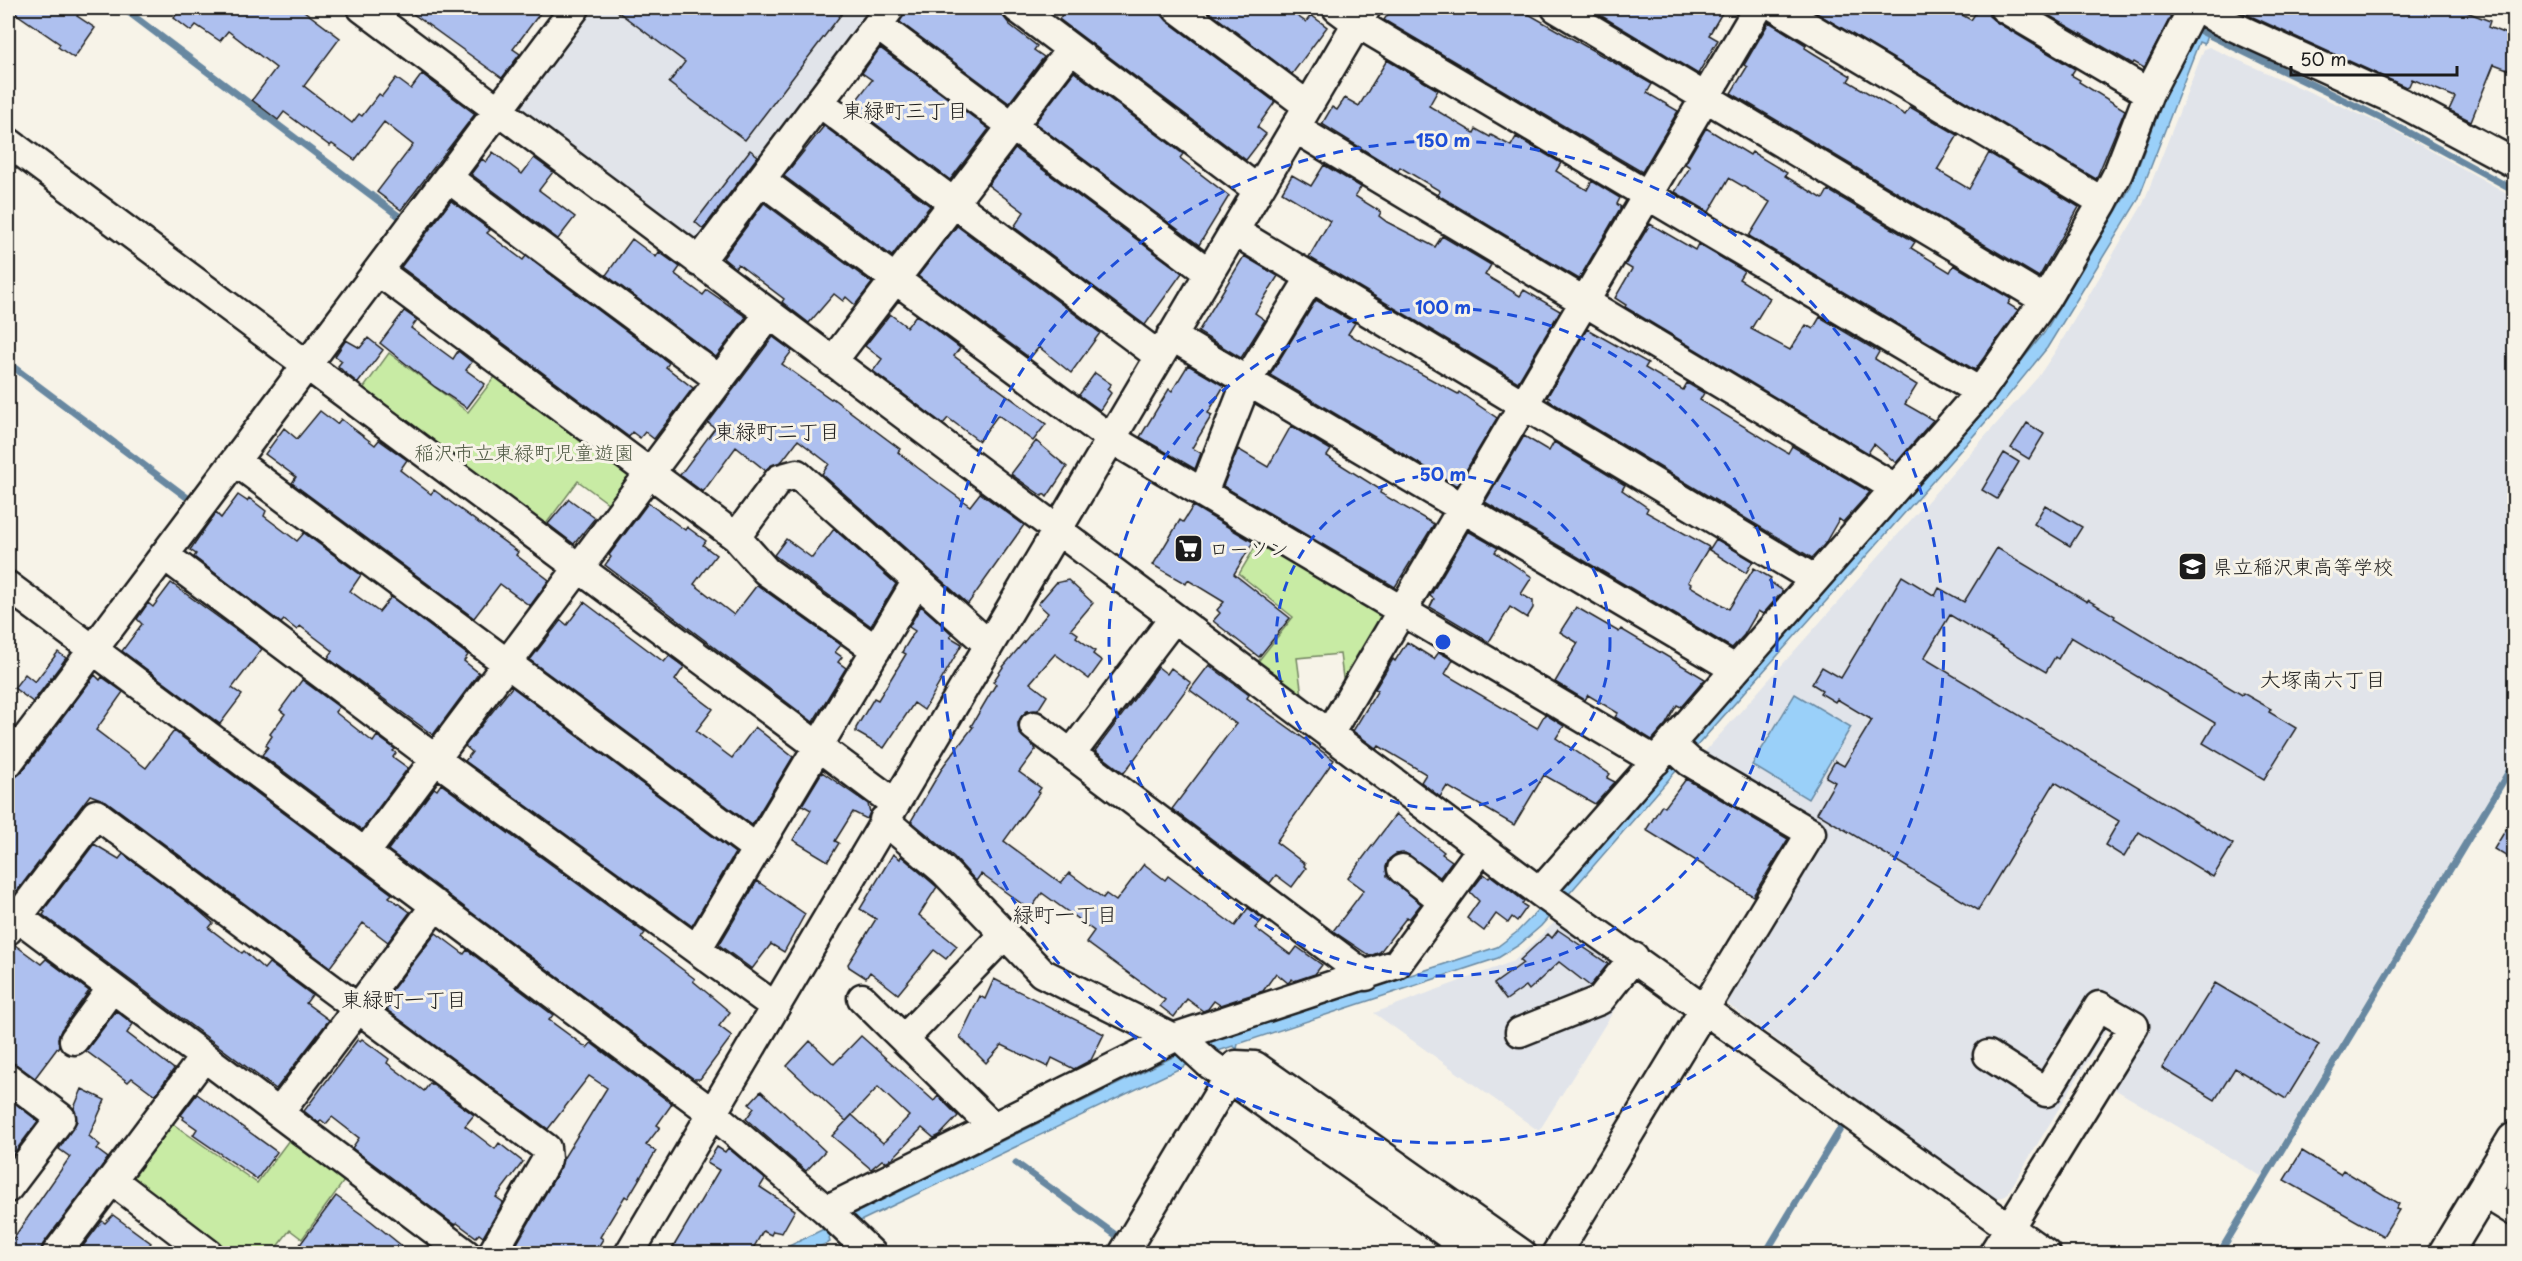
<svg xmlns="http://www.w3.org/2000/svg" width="2522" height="1261" font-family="'Playpen Sans','Klee One',sans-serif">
	<rect width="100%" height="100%" fill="#f7f3e8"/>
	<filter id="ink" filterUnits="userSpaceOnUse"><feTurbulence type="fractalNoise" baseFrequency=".0167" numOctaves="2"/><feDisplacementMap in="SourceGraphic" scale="12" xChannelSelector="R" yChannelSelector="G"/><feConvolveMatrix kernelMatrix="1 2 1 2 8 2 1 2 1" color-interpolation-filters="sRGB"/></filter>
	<g filter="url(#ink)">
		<!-- built -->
		<path fill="#e1e4ea" d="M587,8H882L706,243L696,242L522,112L518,99Z
			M2209,47L2390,128L2514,197V756L2261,1176L2111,1087L2116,1014L2006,1196L1995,1199L1726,1003L1725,991L1823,833L1701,756L2038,377L2055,352L2143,204L2204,49Z
			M1556,921L1636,975L1539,1131L1374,1013L1514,961Z"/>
		<!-- green -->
		<path fill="#c8eba4" stroke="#728460" stroke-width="1.5" d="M389,353L468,412L500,370L633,478L612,506L578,481L543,528L360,393Z
			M1261,537L1381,609L1385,618L1344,686L1340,654L1297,658L1302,696L1256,664L1293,617L1239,574Z
			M173,1124L257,1183L289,1140L344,1181L302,1239L290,1230L272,1253L229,1254L137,1184L134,1177Z"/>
		<!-- water -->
		<path fill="#9ad0f9" stroke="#6888a1" stroke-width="1.5" d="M2197,17L2209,30L2204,44L2199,42L2138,200L2047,348L1999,407L1696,747L1701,751L1683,763L1541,926L1519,945L1498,958L1238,1044L1237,1049L1233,1046L1212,1053L852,1225L835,1238L832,1236L829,1238L830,1242L805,1253L773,1254L1201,1043L1497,947L1517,932L1551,897L2005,381L2044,333L2130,188L2191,28Z
			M1795,694L1851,727L1808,799L1752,765Z"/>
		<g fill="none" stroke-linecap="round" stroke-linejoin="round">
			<!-- stream -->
			<path stroke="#6888a1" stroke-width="7" d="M123,8L404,220
				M2201,31L2391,123L2514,190
				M8,363L193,502
				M1016,1163L1124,1241
				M1765,1254L1842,1126
				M2219,1254L2514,763"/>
		</g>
		<!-- building -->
		<path fill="#aec0ef" stroke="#1c1c1c" stroke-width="1.5" d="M8,8H83L77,16L95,28L74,58L58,47L60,44Z
			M171,8H300L340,38L304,86L352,123L359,114L362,116L379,94L382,96L396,78L411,89L422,74L475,114L401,210L377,192L413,145L384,122L355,160L332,144L330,146L284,112L278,120L252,100L276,68L228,31L220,41L196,25L191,31L174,18L178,12Z
			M405,8H544L513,49L520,54L502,78Z
			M613,8H846L745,140L669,83L685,62Z
			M906,8H1001L1002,15L1010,25L1037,46L1034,50L1044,57L1009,103L900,22Z
			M1067,8H1161L1162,15L1167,21L1275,102L1257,127L1266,134L1246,160L1059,19Z
			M1204,8H1285L1306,22L1311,15L1327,27L1292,74Z
			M1392,8H1518L1652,84L1647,93L1678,111L1642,172L1384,20Z
			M1605,8H1725L1709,35L1718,40L1698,74L1600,15Z
			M1808,8H1950L1971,20L1979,8H1988L1989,16L1996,22L2075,69L2071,75L2080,80L2079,82L2125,110L2097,177L2096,179Z
			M2036,8H2175L2144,68L2134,62L2133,64Z
			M2246,8H2465L2464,11L2490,21L2488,27L2514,37V57L2510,70L2494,64L2471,121L2449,110L2455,97L2412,79L2409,86L2406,87L2244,13Z
			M1769,22L1806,45L1805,48L1813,53L1851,76L1848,81L1905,115L1910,107L1958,135L1937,170L1969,189L1989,153L2079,207L2039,277L1731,93L1747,67L1744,65Z
			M880,48L989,129L950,180L852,106L872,80L862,73Z
			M1387,60L1438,90L1429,106L1474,133L1476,129L1490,137L1491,135L1511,146L1516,137L1561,163L1556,171L1587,190L1592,181L1620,198L1617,204L1621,207L1579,279L1438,195L1440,191L1400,167L1398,171L1322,124L1332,107L1337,110L1345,98L1359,106Z
			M1074,72L1183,154L1180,158L1229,196L1199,245L1035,123Z
			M824,126L930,206L892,256L784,176Z
			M1706,128L1750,155L1752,152L1787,173L1785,176L1823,199L1828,190L1915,242L1911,248L1950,272L1954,265L2011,299L2008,304L2018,310L1975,370L1749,236L1770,202L1729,178L1709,212L1675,192L1690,167L1685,164Z
			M1015,149L1182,273L1145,325L1014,227L1024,212L988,185Z
			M750,150L758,156L703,229L695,222Z
			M493,152L522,174L534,158L553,172L539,190L575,217L558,239L471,174L482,159L486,162Z
			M1324,165L1361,187L1355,196L1381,212L1379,216L1387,222L1435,247L1442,236L1491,265L1485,275L1520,296L1524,290L1560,311L1518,382L1309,257L1330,221L1282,192L1292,175L1311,186Z
			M451,201L490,230L487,233L523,260L526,256L669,363L666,367L693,388L654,439L645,432L640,438L632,432L629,437L401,267Z
			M764,203L872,283L855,305L846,297L843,301L834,294L809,323L782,302L784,299L738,264L735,268L723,258Z
			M1650,224L1695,250L1698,244L1744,271L1739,279L1770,298L1751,329L1790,350L1806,325L1813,329L1820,317L1879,352L1875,359L1917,385L1905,404L1933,420L1896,463L1874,444L1868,453L1625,307L1626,305L1615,298L1632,269L1625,265Z
			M957,226L1100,333L1071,373L1039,347L1030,358L918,276Z
			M632,239L656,257L659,252L680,267L675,274L703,295L707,290L746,317L716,357L606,275Z
			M1244,256L1278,276L1255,313L1265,320L1241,358L1198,332Z
			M1316,300L1355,323L1348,334L1458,394L1459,392L1497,418L1457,486L1270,375Z
			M404,311L417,320L411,328L453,359L458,351L472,362L466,370L485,384L467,408L435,387L380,343Z
			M890,314L907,327L916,315L960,348L954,356L1046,424L1033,441L998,415L979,441L948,418L943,424L873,371L882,359L865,346Z
			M1587,329L1648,363L1645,368L1683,390L1687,383L1704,393L1700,400L1788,453L1792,446L1870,492L1843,522L1839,519L1824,545L1812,558L1548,400L1550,398L1547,397Z
			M773,337L792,351L782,364L831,399L832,398L900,449L898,452L918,468L970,506L980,493L1024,525L968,604L822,474L829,464L798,440L782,461L765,470L736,447L703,492L680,475L715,428L708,423Z
			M368,338L383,350L358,383L343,371L338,366L342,361L335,356L346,340L360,348Z
			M1188,365L1224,386L1208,413L1212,415L1192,448L1201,453L1195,469L1140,437L1169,389L1172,391Z
			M1095,373L1111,384L1107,389L1111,393L1100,410L1079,395Z
			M320,411L337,424L341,419L375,445L379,440L407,460L400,470L431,494L434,490L518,552L516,555L549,580L530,606L500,584L474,618L292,483L296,477L265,454L284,428L297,439Z
			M2027,423L2044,434L2029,459L2011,448Z
			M1291,426L1331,450L1327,456L1381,490L1380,493L1434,524L1395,587L1223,486L1238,449L1268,467Z
			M1524,436L1549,451L1554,442L1625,485L1622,490L1648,508L1646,512L1709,547L1688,582L1691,584L1690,586L1729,609L1754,568L1771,578L1769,581L1783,591L1763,614L1758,611L1744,635L1732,648L1485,502Z
			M1036,441L1067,467L1047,497L1044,494L1042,496L1011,474Z
			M2004,453L2019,462L1997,499L1982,490Z
			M238,495L247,501L249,498L266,511L264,516L297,541L304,533L361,575L350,591L379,612L391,597L468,655L464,661L479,673L433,735L328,658L333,651L300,626L297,630L284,620L281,623L194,557L196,554L190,550L205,528L216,513L221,518Z
			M569,499L595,518L574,544L548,524Z
			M648,503L685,530L687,527L706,541L703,545L716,555L694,584L734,615L757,585L841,645L835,652L842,657L838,662L846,668L813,722L605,565L611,557L609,555Z
			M2045,505L2082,527L2070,546L2034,524Z
			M1193,506L1253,542L1234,574L1290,618L1259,657L1213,621L1220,613L1217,610L1224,602L1188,580L1186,584L1153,565L1180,520L1183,522Z
			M834,529L896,584L871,626L774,555L786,539L812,558Z
			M1468,531L1498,548L1495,552L1532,577L1521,594L1533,601V608L1527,618L1510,607L1489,642L1430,607L1434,599L1430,596Z
			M1716,539L1753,561L1746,573L1709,550Z
			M1997,548L2087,602L2088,600L2115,616L2114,618L2242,695L2243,693L2271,709L2269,712L2296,728L2264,779L2203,743L2215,723L2071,637L2058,659L2055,657L2046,672L1950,615L1924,658L2233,844L2213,877L2139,832L2124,857L2105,845L2119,821L2055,782L1978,910L1817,813L1835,782L1826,777L1835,761L1844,766L1872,720L1837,699L1835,702L1820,693L1822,690L1812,684L1822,667L1841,678L1902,576L1935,596L1939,588L1964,602Z
			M1068,580L1093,603L1071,629L1078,634L1076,637L1095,651L1093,654L1102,661L1089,679L1055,654L1030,683L1047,696L1038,710L1027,711L1021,717L1018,723L1019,733L1036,749L1019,772L1041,788L1038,792L1039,793L1004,841L1061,883L1069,873L1103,898L1106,894L1116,901L1144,864L1165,880L1168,876L1235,926L1248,908L1263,919L1255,928L1291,955L1297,947L1322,965L1315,974L1294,981L1292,979L1288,983L1276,973L1263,991L1220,1005L1214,1001L1208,1009L1203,1011L1187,999L1174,1017L1160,1006L1165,1000L1086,942L1094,931L1042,893L1030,910L981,874L976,881L954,857L911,821L944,765L973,727L971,726L996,684L993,682L1003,667L1048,613L1038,604L1056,583Z
			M171,583L262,649L232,688L242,695L220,724L122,651L142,624L137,619L148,603L153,607Z
			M584,602L664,662L669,656L684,667L675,680L713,709L696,731L732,758L755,727L793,757L752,825L530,660L561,620L567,625Z
			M921,606L952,634L950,637L962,644L924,710L914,703L884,748L856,732V728L874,698L878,700L906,654L902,652L915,631L909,627Z
			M1576,607L1619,632L1621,629L1705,679L1681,707L1677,705L1666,724L1652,740L1615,717L1618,713L1588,695L1585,700L1555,682L1578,643L1560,632Z
			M1407,642L1434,659L1439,652L1453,660L1445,674L1537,728L1545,714L1564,726L1556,738L1610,774L1607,778L1615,782L1595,804L1544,775L1514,825L1447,786L1440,797L1421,782L1426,774L1379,746L1377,749L1353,731L1378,690L1375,689L1393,659L1395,661Z
			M58,652L66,658L33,702L14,688L25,674L35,682Z
			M1209,665L1249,695L1247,698L1334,760L1276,842L1305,864L1304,866L1306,868L1292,887L1276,875L1270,883L1172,809L1236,724L1190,690Z
			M1158,667L1167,674L1171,668L1191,683L1124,773L1095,751Z
			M95,675L100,680L102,677L123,692L96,730L146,768L174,731L392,894L389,897L410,912L388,942L363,923L330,967L106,801L90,795L17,891L8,885V782L21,773Z
			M302,680L339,707L335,712L373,742L377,736L395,749L393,751L396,753L393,757L408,768L362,830L262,755L268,747L266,745L272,736L270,734L285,714L280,710Z
			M512,687L735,853L692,926L465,761L472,752L465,746Z
			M822,772L868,804L870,812L867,819L853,812L835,841L839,843L828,861L793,840L811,810L802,805Z
			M1686,779L1788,839L1753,896L1646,830L1662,805L1665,807Z
			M441,784L645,933L641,938L695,979L693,981L730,1012L719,1026L732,1036L700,1079H694L388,850L434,788L437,790Z
			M1396,814L1444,852L1442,854L1452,861L1440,877L1405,853L1396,854L1389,859L1386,867L1387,876L1421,904L1409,919L1407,917L1380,952L1370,956L1333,931L1364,890L1348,878Z
			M2514,816V861L2494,849Z
			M94,844L119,859L123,854L198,910L213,923L209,928L242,953L244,951L264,969L269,963L312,995L306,1003L329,1020L276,1089L43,915L45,912L43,911Z
			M893,854L900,859L901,856L937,887L919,915L957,946L946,959L934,950L898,994L870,972L866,978L849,967L848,964L876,919L860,909Z
			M1484,874L1489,878L1491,876L1524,901L1522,904L1527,907L1517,921L1512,917L1508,923L1496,914L1484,931L1467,918L1479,901L1470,892Z
			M757,881L805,914L784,952L771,944L752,969L719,945Z
			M1558,930L1608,964L1590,986L1559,962L1529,990L1526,986L1506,1000L1494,984L1523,963L1520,960L1548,934L1552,938Z
			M436,933L464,954L467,950L553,1015L549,1020L587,1048L591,1043L672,1104L657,1125L660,1127L646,1145L656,1151L628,1198L625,1196L600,1237L603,1239L594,1254H511L561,1167L563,1159L607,1088L589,1076L548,1129L387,1010L391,1004L385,999Z
			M15,945L41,964L46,959L89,991L61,1030L58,1038L59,1046L35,1078L17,1065L8,1062V946Z
			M994,979L1104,1034L1091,1060L1074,1069L1052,1058L1048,1067L1002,1045L986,1063L960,1037L980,996L985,999Z
			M2215,983L2319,1045L2286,1099L2235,1068L2215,1100L2162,1068Z
			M116,1011L133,1024L127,1033L174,1069L155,1095L132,1078L128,1082L86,1051Z
			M861,1036L934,1101L938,1096L958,1116L940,1135L934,1138L922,1128L893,1158L885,1162L882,1160L871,1169L832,1136L852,1115L883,1143L909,1116L878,1087L846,1121L787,1066L810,1041L834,1064Z
			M358,1039L360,1041L362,1039L389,1059L387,1063L424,1091L430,1083L474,1115L465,1126L495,1149L499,1143L523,1162L496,1197L503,1202L483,1237L479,1234L476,1237L457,1223L455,1225L448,1220L352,1148L359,1138L332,1117L326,1124L321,1120L319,1123L304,1111Z
			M82,1089L105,1100L89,1136L100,1145L96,1149L108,1158L43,1244L40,1254H8V1246L70,1157L59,1149L77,1121L74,1108Z
			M761,1091L825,1151L806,1171L746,1119L754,1108L749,1104Z
			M197,1094L277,1152L257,1179L193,1135L197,1129L183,1119L184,1117L181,1115Z
			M8,1098L38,1121L8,1161Z
			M717,1147L725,1152L728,1148L765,1179L760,1187L795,1210L782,1233L773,1231L771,1235L763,1231L750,1254H669L719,1170L707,1163Z
			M2302,1151L2340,1174L2343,1170L2399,1204L2396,1209L2399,1210L2383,1236L2284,1180Z
			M336,1196L371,1221L412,1254H293Z
			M113,1215L151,1243L143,1254H77L102,1221L105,1223Z"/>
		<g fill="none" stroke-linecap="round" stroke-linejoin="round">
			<defs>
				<path id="minor" d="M362,8L1540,892L2046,1254
					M1017,8L1258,190
					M1177,8L1308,106
					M1337,8L1357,23L1980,392
					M1556,8L2045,300
					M1777,8L2103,202
					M2004,8L2149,93
					M2200,8L2217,19L2402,103L2514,163
					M877,25L1209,273
					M819,102L1159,356
					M1295,128L1895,488
					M8,142L894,803
					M448,178L720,380
					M761,180L1110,438L1656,761
					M1234,231L1814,579
					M699,262L890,8
					M378,271L736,537L766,571L876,650
					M1171,336L1735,669
					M832,362L1071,49
					M235,461L757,849
					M1203,493L1247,381L1311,277
					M736,537L779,479L797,474L988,644
					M164,555L435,759L774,1006
					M8,586L711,1112L826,1210L872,1254
					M1034,726L1366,976
					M1329,734L1758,8
					M1071,754L1174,618
					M8,763L575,8
					M884,820L943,870L1042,973L1173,1038
					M365,853L769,314
					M1402,869L1444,901
					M1540,892L1980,392L2045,300L2103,202L2118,173L2149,93L2193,8
					M18,917L466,1254
					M8,930L96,814L546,1148L547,1159L492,1254
					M697,949L917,581
					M862,998L992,1126
					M1520,1032L1600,1000L1634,957
					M1179,1036L1208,1063L1476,1254
					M904,1039L1004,935
					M74,1040L112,988
					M1988,1055L2046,1092L2099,1006L2134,1026L1993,1254
					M8,1078L61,1118L8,1188
					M279,1113L436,905
					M112,1180L209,1254
					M2483,1192L2514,1211
					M826,1210L1173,1038L1397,964L1482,848
					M56,1254L204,1057
					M629,1254L1366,8
					M1123,1254L1236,1065L1255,1066L1522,1254
					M1556,1254L1811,833L1690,762L1670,744"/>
				<path id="major" d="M2445,1254L2514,1140"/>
			</defs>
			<!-- minor casing -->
			<use href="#minor" stroke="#1c1c1c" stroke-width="33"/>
			<!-- major casing -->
			<use href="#major" stroke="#1c1c1c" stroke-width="38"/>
			<!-- minor -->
			<use href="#minor" stroke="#f7f3e8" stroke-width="28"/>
			<!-- major -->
			<use href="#major" stroke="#f7f3e8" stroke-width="33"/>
		</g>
	</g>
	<!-- distance rings -->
	<g fill="none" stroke="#1d4ed8" stroke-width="3" stroke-dasharray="10 8">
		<circle cx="1443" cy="642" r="167"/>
		<circle cx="1443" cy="642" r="334"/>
		<circle cx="1443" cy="642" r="501"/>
	</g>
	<!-- icons -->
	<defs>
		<symbol id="supermarket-square" viewBox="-11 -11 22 22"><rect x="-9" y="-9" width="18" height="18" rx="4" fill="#1c1c1c" stroke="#f7f3e8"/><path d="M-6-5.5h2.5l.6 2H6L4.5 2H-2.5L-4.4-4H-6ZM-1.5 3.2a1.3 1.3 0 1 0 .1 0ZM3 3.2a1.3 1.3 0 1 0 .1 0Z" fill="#fff"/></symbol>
		<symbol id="school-square" viewBox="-11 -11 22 22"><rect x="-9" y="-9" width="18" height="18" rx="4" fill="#1c1c1c" stroke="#f7f3e8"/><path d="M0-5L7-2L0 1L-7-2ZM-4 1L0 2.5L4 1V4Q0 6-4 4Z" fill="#fff"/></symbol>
	</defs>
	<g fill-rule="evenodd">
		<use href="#supermarket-square" x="1172" y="532" width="33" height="33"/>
		<use href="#school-square" x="2176" y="550" width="33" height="33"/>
	</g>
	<g text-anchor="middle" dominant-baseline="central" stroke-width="6" stroke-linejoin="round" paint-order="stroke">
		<!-- park labels -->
		<g font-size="20" fill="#505a45" stroke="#f7f3e8">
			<text x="524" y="452">稲沢市立東緑町児童遊園</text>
		</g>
		<!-- poi labels -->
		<g font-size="20" fill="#1c1c1c" stroke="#f7f3e8" text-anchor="start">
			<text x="1209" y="548">ローソン</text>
			<text x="2213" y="566">県立稲沢東高等学校</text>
		</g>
		<!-- neighbourhood labels -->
		<g font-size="21" fill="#1c1c1c" stroke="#f7f3e8">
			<text x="905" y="109">東緑町三丁目</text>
			<text x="777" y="430">東緑町二丁目</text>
			<text x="2323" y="678">大塚南六丁目</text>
			<text x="1065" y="913">緑町一丁目</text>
			<text x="404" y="998">東緑町一丁目</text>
		</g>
	</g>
	<circle cx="1443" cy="642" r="9" fill="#1d4ed8" stroke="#f7f3e8" stroke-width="3"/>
	<g font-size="18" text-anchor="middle" font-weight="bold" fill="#1d4ed8" stroke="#f7f3e8" stroke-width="6" stroke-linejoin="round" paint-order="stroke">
		<text x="1443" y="147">150 m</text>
		<text x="1443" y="314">100 m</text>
		<text x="1443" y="481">50 m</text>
	</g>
	<!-- margin -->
	<rect width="2522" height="1261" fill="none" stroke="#f7f3e8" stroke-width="30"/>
	<rect x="15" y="15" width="2492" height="1231" fill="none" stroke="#1c1c1c" stroke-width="2" filter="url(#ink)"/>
	<!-- scale -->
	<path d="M2291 66v9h166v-9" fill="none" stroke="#1c1c1c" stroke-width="3"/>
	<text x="2300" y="66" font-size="18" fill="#1c1c1c" stroke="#f7f3e8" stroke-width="4.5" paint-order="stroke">50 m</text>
</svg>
